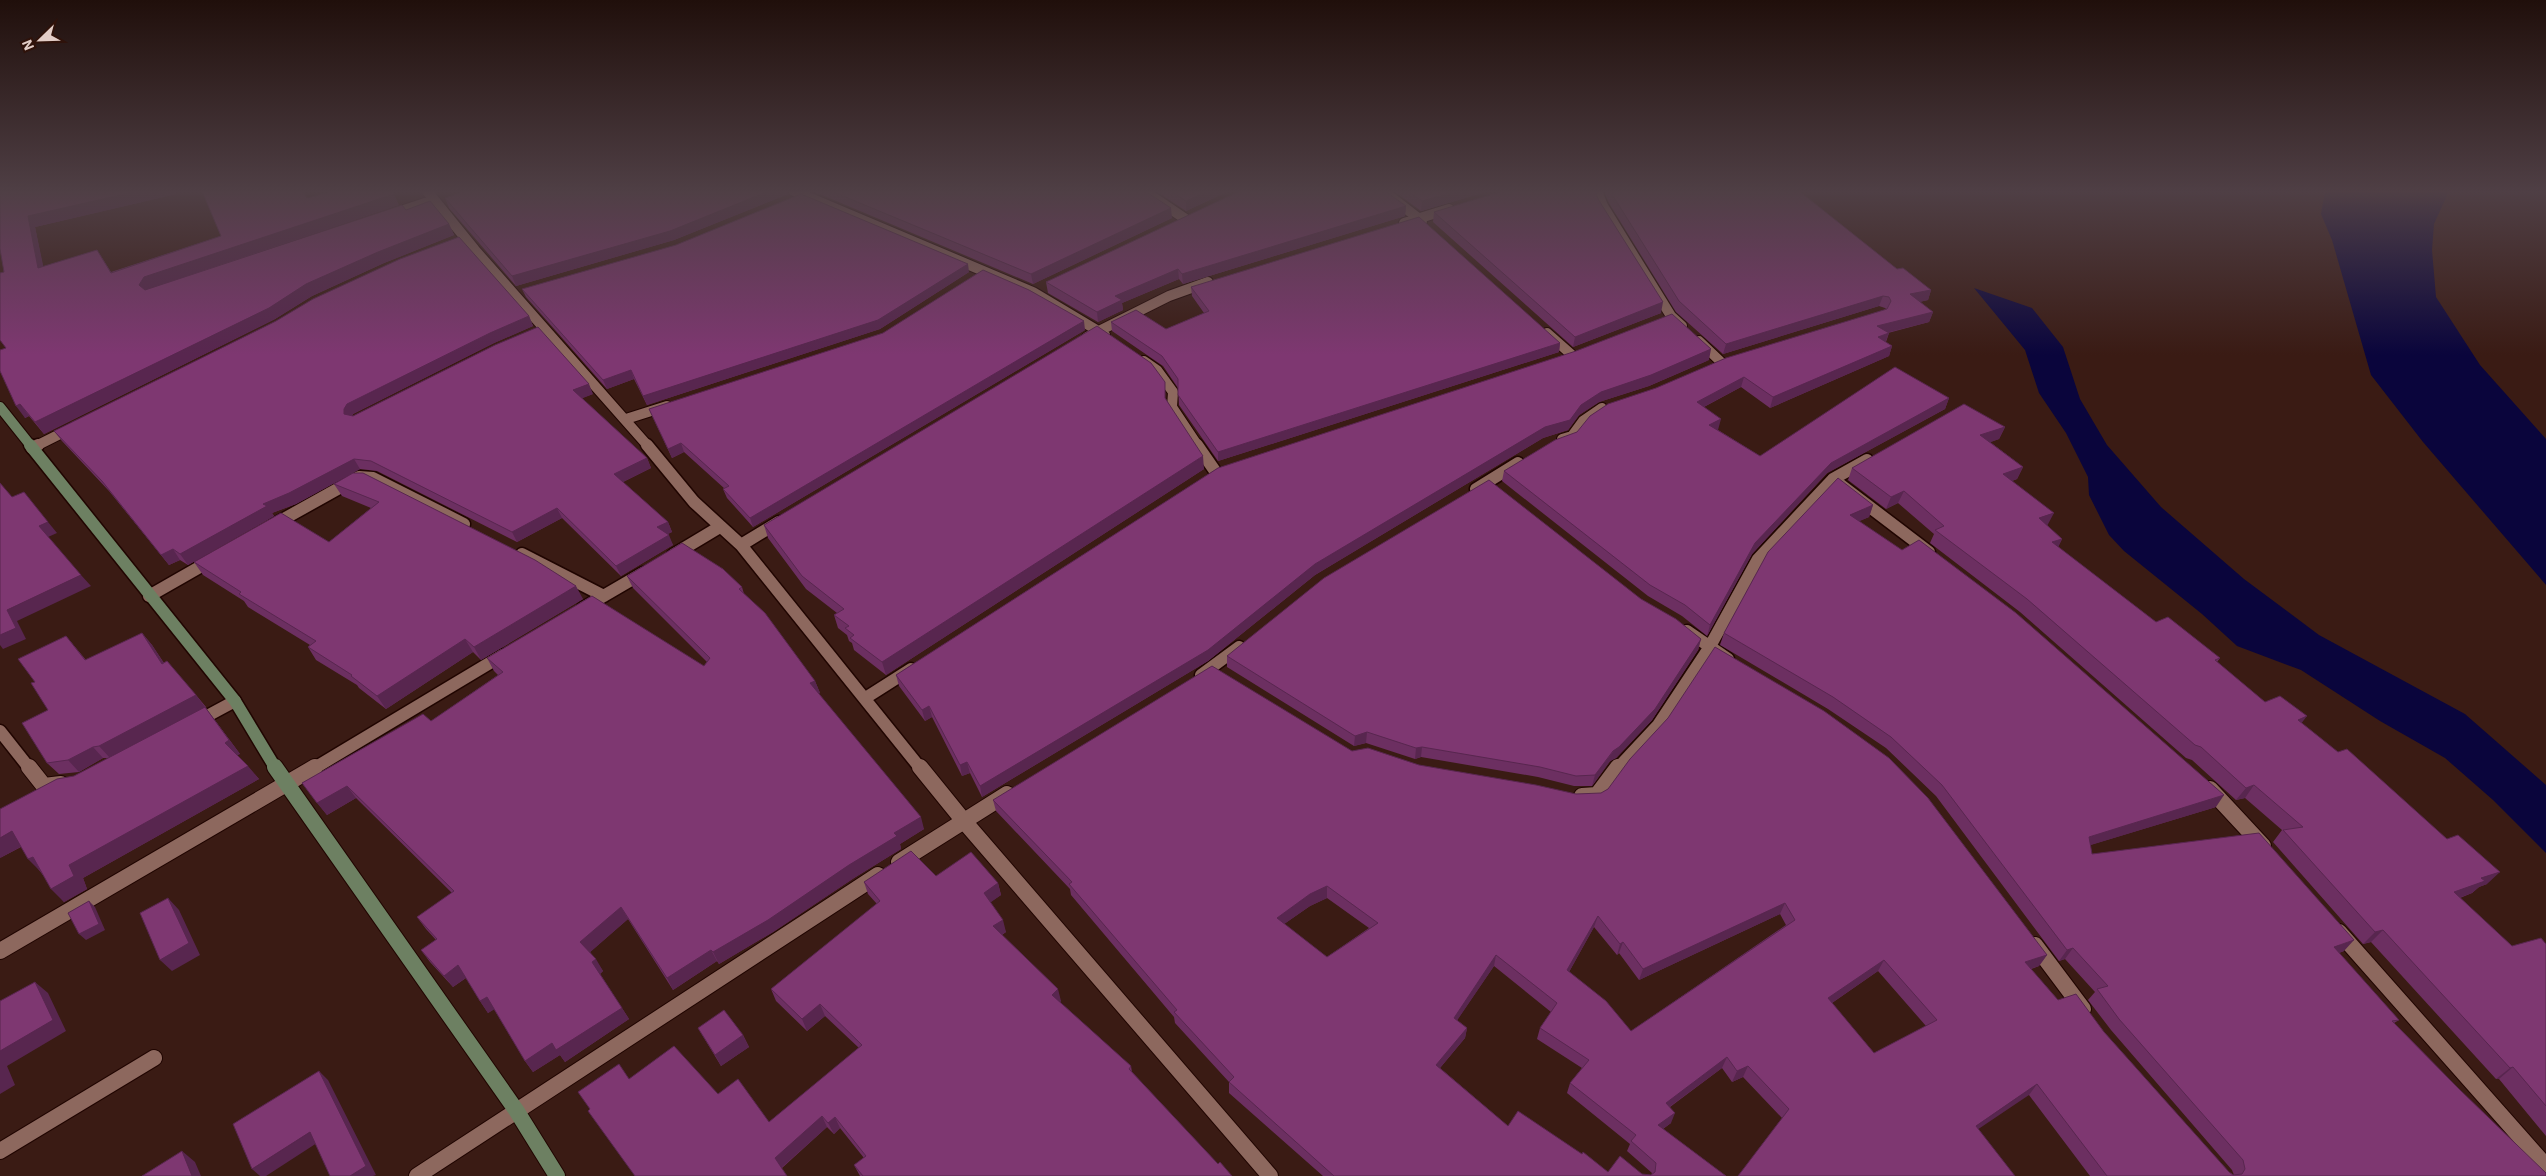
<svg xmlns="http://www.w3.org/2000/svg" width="2546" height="1176" font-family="'IBM Plex Sans',sans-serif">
	<rect width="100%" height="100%" fill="#3a1b14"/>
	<!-- water -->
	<path fill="#0a053c" d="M2325,191H2449L2434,224L2432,250L2436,297L2480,365L2546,439V585L2423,442L2371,375L2332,240L2321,214Z
		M1974,288L2032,308L2063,347L2080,399L2107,445L2161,507L2244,579L2319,635L2465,714L2546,785V853L2493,800L2445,758L2380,721L2301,670L2237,646L2202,614L2124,551L2109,535L2089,495L2088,477L2066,433L2039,393L2025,350Z"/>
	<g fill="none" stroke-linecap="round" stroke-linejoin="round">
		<defs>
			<path id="street-far2" d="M427,191L475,250L648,446
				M794,191L1033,292L1105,335
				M1144,191L1187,220
				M1383,191L1422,221
				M1597,191L1603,206L1671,316L1682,326
				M392,214L434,200
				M1404,223L1449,209
				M1547,333L1572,355
				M1087,337L1169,296L1208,282
				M1699,341L1721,362
				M1144,361L1157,370L1173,392L1172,407L1198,446
				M626,419L667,406
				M1562,439L1572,436L1583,421L1602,408
				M36,446L72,428"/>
			<path id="street-far1" d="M647,445L694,502L741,545L921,769
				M1197,445L1215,471
				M32,448L38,445
				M1833,479L1929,552
				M1476,489L1518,463
				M273,525L359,477L373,478L464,524
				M741,545L779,522
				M522,554L604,596
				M673,555L718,528
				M149,596L212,560
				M583,608L643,573
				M1687,631L1728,659
				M1201,675L1239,647
				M867,697L911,669
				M196,722L235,701
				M0,731L30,769
				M313,769L503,655
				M1617,769L1658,725L1709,648L1758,559L1833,479L1867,460"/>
			<path id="street" d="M29,767L44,786L61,784
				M920,767L963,820L1270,1176
				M2210,789L2263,846
				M1582,796L1597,795L1618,767
				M899,862L1007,794
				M2339,932L2546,1166
				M2035,945L2083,1009
				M0,951L315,767
				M0,1151L154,1058
				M417,1176L878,875"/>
			<path id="secondary-far2" d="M0,407L31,446"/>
			<path id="secondary-far1" d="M30,445L235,701L276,769"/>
			<path id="secondary" d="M275,767L516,1110L557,1176"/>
		</defs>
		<!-- street-far2 casing -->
		<use href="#street-far2" stroke="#200501" stroke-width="12"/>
		<!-- street-far1 casing -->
		<use href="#street-far1" stroke="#200501" stroke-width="15"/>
		<!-- street casing -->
		<use href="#street" stroke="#200501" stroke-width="18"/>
		<!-- secondary-far2 casing -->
		<use href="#secondary-far2" stroke="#200501" stroke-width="12"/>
		<!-- secondary-far1 casing -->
		<use href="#secondary-far1" stroke="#200501" stroke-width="15"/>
		<!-- secondary casing -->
		<use href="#secondary" stroke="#200501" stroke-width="18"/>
		<!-- street-far2 -->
		<use href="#street-far2" stroke="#8d685e" stroke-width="10"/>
		<!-- street-far1 -->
		<use href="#street-far1" stroke="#8d685e" stroke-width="12"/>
		<!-- street -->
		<use href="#street" stroke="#8d685e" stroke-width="16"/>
		<!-- secondary-far2 -->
		<use href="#secondary-far2" stroke="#6d8062" stroke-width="10"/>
		<!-- secondary-far1 -->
		<use href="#secondary-far1" stroke="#6d8062" stroke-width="12"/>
		<!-- secondary -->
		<use href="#secondary" stroke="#6d8062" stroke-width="16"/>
	</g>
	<!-- wall -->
	<path fill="#6c2f61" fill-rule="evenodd" d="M0,191L176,194L35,227L43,267L97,250L111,272L221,236L307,198L399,205L151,289L406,210L449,224L454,235L384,263L312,296L275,319L44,434L29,416L25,418L6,348L4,272Z
		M458,191H788V194L674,240L516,286L449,208L445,198L460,193Z
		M814,191H1145L1172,218L1033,284L815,192Z
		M1156,191H1229L1186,211Z
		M1394,191H1489L1421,211Z
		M1604,191H1801L1800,192L1897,269L1931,290L1928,300L1919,302L1933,312L1929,322L1888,333H1889L1886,342L1892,346L1889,356L1770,408L1741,387L1704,407L1718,430L1760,456L1949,398L1945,409L1827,473L1752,554L1707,636L1682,616L1648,596L1502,481L1504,471L1577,432L1886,309L1885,308L1879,306L1723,354L1676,312L1609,203Z
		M1598,199L1661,313L1573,347L1433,222L1434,212Z
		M1406,206L1405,216L1183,284L1179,279L1122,303L1123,310L1098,322L1048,293L1046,282Z
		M969,272L880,329L647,405L634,379L607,389L526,297L522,289Z
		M1191,287L1560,343L1559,352L1218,461L1179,405L1178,388L1163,366L1112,331L1111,322L1166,329L1204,313L1192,296Z
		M529,316L533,326L494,343L353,414L352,416H353L593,394L582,398L647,458L651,468L623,482L668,522L672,532L667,534L673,545L621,576L562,518L517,542L377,471L360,469L296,504L272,513L274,516L188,565L180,560L169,565L109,491L62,441L54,431Z
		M1085,330L753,527L727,498L723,489H725L684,452L672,458L649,409Z
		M1709,360L1649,386L1599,402L1579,415L1568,430L1543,438L1315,575L1208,661L982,797L970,773L962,776L932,717L925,721L899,686L896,675L1218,468Z
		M1166,399L1204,469L886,675L854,650L852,643L849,641L847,635L838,628L834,615L837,613L806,589L768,538L764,525Z
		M2005,427L1999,439L1990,442L2023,467L2017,479L2012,481L2047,525L2062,539L2058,547L2156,622L2220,658L2217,662L2265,702L2301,723L2487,884L2479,887L2472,893L2460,898L2512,946L2546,944V1136L2499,1079H2496L2371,942L2363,944L2273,842L2282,830L2245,798L2236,800L2192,760L2186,758L2020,612L1930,543L1934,534L1898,503L1886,509L1848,480L1852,468Z
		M353,473L583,599L481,660L473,652L386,709L359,688L357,685L316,660L308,647L310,645L248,607L244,601L203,575L194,562L329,542L371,508L342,496L334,484Z
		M1873,505L1869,517L1859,521L2216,807L2090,845L2092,854L2344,951L2339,953L2399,1020L2394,1023L2458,1088L2546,1176H2090L2029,1095L1782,1118L1743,1077L1732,1082L1722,1068L1670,1107L1671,1123L1663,1129L1726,1176H1323L1229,1093V1082L1175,1023L1174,1017L1071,895L1070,889L996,811L993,800L1352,751L1419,765L2047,955L2039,966L2031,969L2058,1000L2104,1032L2229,1172L2234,1175L2232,1170L2111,1030L2088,1000L2095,992L2065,959L2059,961L1936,796L1886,748L1828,709L1720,645L1724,633ZM1327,898L1369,928L1327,957L1284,924L1310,906ZM1780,914L1786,925L1631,1031L1569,972L1594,927L1617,955L1619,953L1639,980ZM1494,966L1551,1012L1540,1028L1537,1039L1582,1068L1570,1083L1567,1093L1630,1144L1627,1151L1652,1173L1651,1175L1608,1172L1582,1154L1508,1126L1440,1068L1465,1038L1467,1028L1457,1020ZM1878,971L1926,1026L1874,1053L1832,1003Z
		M627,576L742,587L744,594L815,681L820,693L818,694L924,829L900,844L901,849L854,878L773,932L719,964L717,961L673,990L628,919L590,952L603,971L600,974L629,1019L565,1062L560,1055L533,1072L525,1061L494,1009L488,1013L480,1001L466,978L453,987L430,962L421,950L436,940L426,929L417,917L452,893L356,798L327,815L302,783L431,721L498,675L494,671L487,658L704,666L707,662L633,588Z
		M1641,599L1701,639L1698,650L1652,720L1616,758L1610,761L1592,786H1574L1538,777L1421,757L1415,759L1366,743L1354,746L1227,667V656Z
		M142,633L152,645L164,663L196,695L206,707H205L240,754L237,755L259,779L83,878L87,889L64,902L21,847L0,858L74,776L109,758H103L79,772L59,774L47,763L48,710L35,682L66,636L86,660Z
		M936,876L998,883L1001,895L990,902L1006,932L1002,935L1061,1001L1060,1002L1131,1066L1132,1072L1218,1164L1232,1176H860L854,1165L864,1158L840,1128L834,1134L827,1127L782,1168L629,1079L718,1094L769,1122L859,1048L825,1016L807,1031L776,1001L771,989L877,904L868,894L864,882Z
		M698,1028L743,1035L749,1047L721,1066Z"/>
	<!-- shaded-wall -->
	<path fill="#58264f" d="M138,191H176V194L35,227L46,279L38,268L28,216Z
		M769,191H788V194L674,240L516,286L512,276Z
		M1208,191H1229L1186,211V201Z
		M1458,191H1489L1421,211L1422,201Z
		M394,194L399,205L151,288L146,297L139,285L144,277Z
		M1406,206L1405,216L1183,284L1182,274Z
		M1171,208L1172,218L1033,284L1031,274Z
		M449,224L454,235L384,263L312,296L275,319L44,434L35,422L306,284L378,252Z
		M968,264L969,272L880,329L647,405L643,396Z
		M1178,269L1179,279L1122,303L1123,310L1098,322L1097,312L1115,296Z
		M1931,290L1928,300L1906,305L1910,294Z
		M1883,296L1879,306L1723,354L1726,344Z
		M1663,302L1661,313L1573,347L1575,337Z
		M1933,312L1929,322L1874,336L1877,326Z
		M529,316L533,326L494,343L353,414L349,419L344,414V409L347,404L490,333Z
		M1084,321L1085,330L753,527L750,518Z
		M1889,333L1885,343L1878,337Z
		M1560,343L1559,352L1218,461V452Z
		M1892,346L1889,356L1770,408L1773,397Z
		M1711,349L1709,360L1649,386L1599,402L1579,415L1568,430L1543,438L1315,575L1208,661L982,797L980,786L1315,564L1601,392Z
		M631,370L634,379L607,389L603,380Z
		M1744,377L1741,387L1694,412L1697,402Z
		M589,384L593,394L578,400L573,390Z
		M1949,398L1945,409L1827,473L1752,554L1707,636L1710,625L1755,543L1831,463Z
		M20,404L29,416L25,418L16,406Z
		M1721,419L1718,430L1706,435L1709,425Z
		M2005,427L1999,439L1975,448L1980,435Z
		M681,443L684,452L672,458L668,449Z
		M1203,456L1204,469L886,675L882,662Z
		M647,458L651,468L619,484L614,474Z
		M354,459L360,469L296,504L272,513L274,516L188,565L180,554L263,504Z
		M2023,467L2017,479L1998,486L2003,474Z
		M1904,491L1898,503L1886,509L1891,497Z
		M1873,505L1869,517L1846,527L1850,515Z
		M557,508L562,518L517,542L512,532Z
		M2054,513L2047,526L2039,518Z
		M48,522L57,533L48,537L39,526Z
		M668,522L672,532L661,538L657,527Z
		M669,535L673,545L621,576L616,566Z
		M2062,539L2056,551L2052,542Z
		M173,549L180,560L169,565L161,555Z
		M81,575L91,586L17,621L26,639L3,649L0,645V635L7,610Z
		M576,586L583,599L481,660L474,647Z
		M142,633L152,645L172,676L162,664Z
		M465,639L473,652L386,709L377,696Z
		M1701,639L1698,650L1652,720L1616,758L1610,761L1592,786L1595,775Z
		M815,681L820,693L814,696L810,683Z
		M196,695L240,754L235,756L225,743L110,758L99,746Z
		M929,706L932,717L925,721L922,710Z
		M2307,716L2297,729L2298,720Z
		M1367,732L1366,743L1354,746L1355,736Z
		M93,747L103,758L79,772L68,760Z
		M1422,747L1421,757L1415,759L1416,748Z
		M967,762L970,773L962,776L960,765Z
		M248,766L259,779L83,878L87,889L64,902L51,889L69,865Z
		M2254,785L2245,798L2236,800L2246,788Z
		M347,786L356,798L327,815L317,803Z
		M2224,795L2216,807L2081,848L2089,837Z
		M921,817L924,829L900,844L901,849L854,878L773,932L719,964L713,952L894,833Z
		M12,831L26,844L0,858V838Z
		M33,857L41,872L28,859Z
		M2500,872L2487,884L2479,887L2472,893L2442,904L2454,892L2481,878Z
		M998,883L1001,895L987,905L984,893Z
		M1327,886V898L1310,906L1277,929V918L1310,894Z
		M168,898L179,910L200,955L172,971L160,960Z
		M89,901L95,907L105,930L86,940L79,934Z
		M1785,903L1780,914L1639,980L1643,969Z
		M621,907L628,919L588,954L580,942Z
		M1598,916L1594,927L1564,981L1567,970Z
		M1003,920L1006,932L996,938L993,926Z
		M2383,930L2371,942L2363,944L2375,932Z
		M2354,940L2344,951L2324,958L2334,947Z
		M1623,942L1619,953L1617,955L1620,944Z
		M2073,948L2065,959L2059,961L2067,950Z
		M711,950L717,961L673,990L667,978Z
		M1496,955L1494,966L1452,1028L1454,1018Z
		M2047,955L2039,966L2017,973L2025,962Z
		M596,959L603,971L599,974L592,962Z
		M1884,960L1878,971L1823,1009L1828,998Z
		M458,965L467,977L453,987L444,976Z
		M35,982L48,993L66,1031L7,1066L15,1085L0,1094V1051Z
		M1058,989L1061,1001L1054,1006L1052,995Z
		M487,997L495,1009L488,1013L480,1001Z
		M820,1004L825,1016L807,1031L802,1019Z
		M622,1008L629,1019L565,1062L560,1055L533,1072L525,1061L552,1043Z
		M1467,1028L1465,1038L1434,1075L1436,1065Z
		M743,1035L749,1047L721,1066L715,1055Z
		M1727,1057L1722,1068L1661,1113L1666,1103Z
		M1748,1066L1743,1077L1732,1082L1737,1071Z
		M2513,1067L2499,1079H2496L2510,1068Z
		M319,1071L328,1080L376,1175L373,1176H350Z
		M2037,1084L2029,1095L1968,1136L1976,1126Z
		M1675,1113L1671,1123L1654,1135L1658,1125Z
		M822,1116L827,1127L781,1168L775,1158Z
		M835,1117L840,1128L834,1134L828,1123Z
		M310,1132L320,1141L266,1176H260L252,1169Z
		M182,1151L195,1162L201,1176H192Z"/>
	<!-- building -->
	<path fill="#7e3771" stroke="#58264f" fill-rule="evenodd" d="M0,191H138L28,216L38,268L97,250L111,273L221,236L202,191H303L307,198L334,191H391L394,194L144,277L139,285L145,290L402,205L406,210L430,201L449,224L378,252L306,284L269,308L35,422L20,404L16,406L0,371V350L6,348L0,340V273L4,272L0,249Z
		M462,191H769L670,231L512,276L445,198L463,192Z
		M831,191H1145L1171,208L1031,274Z
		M1170,191H1208L1186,201Z
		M1240,191H1385L1406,206L1182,274L1178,269L1115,296L1122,300L1097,312L1046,282Z
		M1408,191H1458L1422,201Z
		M1503,191H1595L1598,199L1663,302L1575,337L1434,212Z
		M1610,191H1799L1897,269L1903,268L1931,290L1910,294L1933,312L1877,326L1889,333L1878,337L1892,346L1773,397L1744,377L1697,402L1721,419L1709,425L1760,456L1895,367L1949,398L1831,463L1755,543L1710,625L1685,605L1650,585L1504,471L1555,440L1577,432L1590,416L1608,404L1656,388L1726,358L1887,309L1891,301L1889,297L1883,296L1726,344L1679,301Z
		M801,194L968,264L878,320L643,396L631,370L603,380L522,289L676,245Z
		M1419,217L1560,343L1218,452L1178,395V379L1162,356L1111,322L1136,310L1166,329L1209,311L1191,287Z
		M459,237L529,316L490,333L347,404L344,409V414L353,416L495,345L538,327L589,384L573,390L647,458L614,474L668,522L657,527L669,535L616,566L557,508L512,532L371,461L354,459L289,493L263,504L267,506L180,554L173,549L161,555L102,481L54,431L276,321L313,299L400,259Z
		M983,270L1029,290L1084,321L750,518L723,489L729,486L681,443L668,449L649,409L883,333Z
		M1672,314L1711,349L1651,375L1601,392L1581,405L1570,420L1545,427L1315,564L1208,650L980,786L967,762L960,765L929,706L922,710L896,675L1218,468L1576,351Z
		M1097,326L1151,363L1165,382V398L1203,456L882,662L850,638L854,635L845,628L849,626L834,615L844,609L802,576L764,525Z
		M1964,404L2005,427L1980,435L2023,467L2003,474L2054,513L2039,518L2062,539L2052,542L2156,622L2168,617L2220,658L2215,660L2265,702L2280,696L2307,716L2298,720L2338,752L2347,749L2447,839L2458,835L2500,872L2481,878L2485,881L2454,892L2512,946L2541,938L2546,944V1106L2513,1067L2510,1068L2383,930L2375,932L2283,830L2303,827L2254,785L2246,788L2201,747L2195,745L2027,599L1935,530L1944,526L1904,491L1891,497L1852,468Z
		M353,473H363L535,560L576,586L474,647L465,639L377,696L351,676L352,675L308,647L316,641L239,594L241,592L194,562L281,513L329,542L379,502L334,484Z
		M1838,478L1873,505L1850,515L1902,550L1919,540L2016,613L2224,795L2089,837L2092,854L2259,833L2354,940L2334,947L2399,1020L2392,1021L2458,1088L2546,1173V1176H2107L2037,1084L1976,1126L2015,1176H1738L1789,1109L1748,1066L1737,1071L1727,1057L1666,1103L1675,1113L1658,1125L1726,1176H1334L1229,1082L1234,1077L1174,1012L1177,1010L1069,884L1072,882L993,800L1212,666L1352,751L1368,748L1419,765L1536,785L1576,794L1601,793L1608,789L1630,759L1668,718L1715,647L1824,711L1889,758L1928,798L2047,955L2025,962L2058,1000L2076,994L2104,1032L2229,1172L2233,1175L2242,1174L2245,1169L2243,1160L2119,1019L2097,989L2108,986L2073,948L2067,950L1942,785L1891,737L1833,697L1724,633L1768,552ZM1327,886L1378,923L1327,957L1277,918L1310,894ZM1785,903L1795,920L1631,1031L1606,1001L1567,970L1598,916L1620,944L1623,942L1643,969ZM1496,955L1557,1003L1540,1028L1589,1060L1570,1083L1636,1135L1631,1141L1656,1163L1655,1172L1651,1175L1642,1174L1620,1156L1608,1172L1583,1152L1582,1154L1518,1111L1508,1126L1436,1065L1467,1028L1454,1018ZM1884,960L1937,1020L1874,1053L1828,998Z
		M1489,480L1641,599L1676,619L1701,639L1655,709L1619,747L1613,751L1595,775L1576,776L1540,767L1422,747L1416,748L1367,732L1355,736L1227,656L1324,578Z
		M0,483L12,497L24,492L48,522L39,526L81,575L7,610L16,628L0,635Z
		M682,543L723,569L742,587L739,589L765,613L815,681L810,683L921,817L894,833L897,836L849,865L768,920L713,952L711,950L667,978L621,907L580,942L596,959L592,962L622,1008L556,1050L552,1043L525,1061L487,997L480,1001L458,965L444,976L421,950L437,939L417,917L454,891L347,786L317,803L302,783L423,714L431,721L503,672L487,658L592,596L704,666L710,658L627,576Z
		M142,633L162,664L167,661L196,695L99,746L93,747L68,760L47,763L22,723L48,710L31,683L35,682L18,659L66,636L85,660Z
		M205,707L229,740L225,743L248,766L69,865L74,876L51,889L33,857L28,859L12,831L0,838V809L57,779L74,776Z
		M911,851L936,876L971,852L998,883L984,893L1003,920L993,926L1058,989L1052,995L1131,1066L1129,1069L1218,1164L1220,1162L1232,1176H863L854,1165L866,1156L835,1117L828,1123L822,1116L775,1158L787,1176H635L588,1111L590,1109L578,1092L619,1064L629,1079L674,1046L718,1094L738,1079L769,1122L862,1045L820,1004L802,1019L771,989L880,901L864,882Z
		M168,898L189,943L160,960L140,913Z
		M89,901L99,924L79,934L68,913Z
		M35,982L53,1020L0,1051V1001Z
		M724,1010L743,1035L715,1055L698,1028Z
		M319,1071L366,1166L350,1176H330L310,1132L252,1169L233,1124Z
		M182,1151L192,1176H142Z"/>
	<!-- sky -->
	<linearGradient id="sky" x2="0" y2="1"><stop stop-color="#200f0b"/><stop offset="0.54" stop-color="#4f3f45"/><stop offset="1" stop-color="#4f3f45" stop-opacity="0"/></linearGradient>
	<rect width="2546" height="355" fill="url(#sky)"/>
	<!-- north arrow -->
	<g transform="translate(40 40) rotate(247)" stroke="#2f120a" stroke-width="4" paint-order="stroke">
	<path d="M0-4L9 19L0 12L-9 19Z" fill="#e2cdc7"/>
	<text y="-8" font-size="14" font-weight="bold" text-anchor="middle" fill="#e2cdc7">N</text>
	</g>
</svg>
